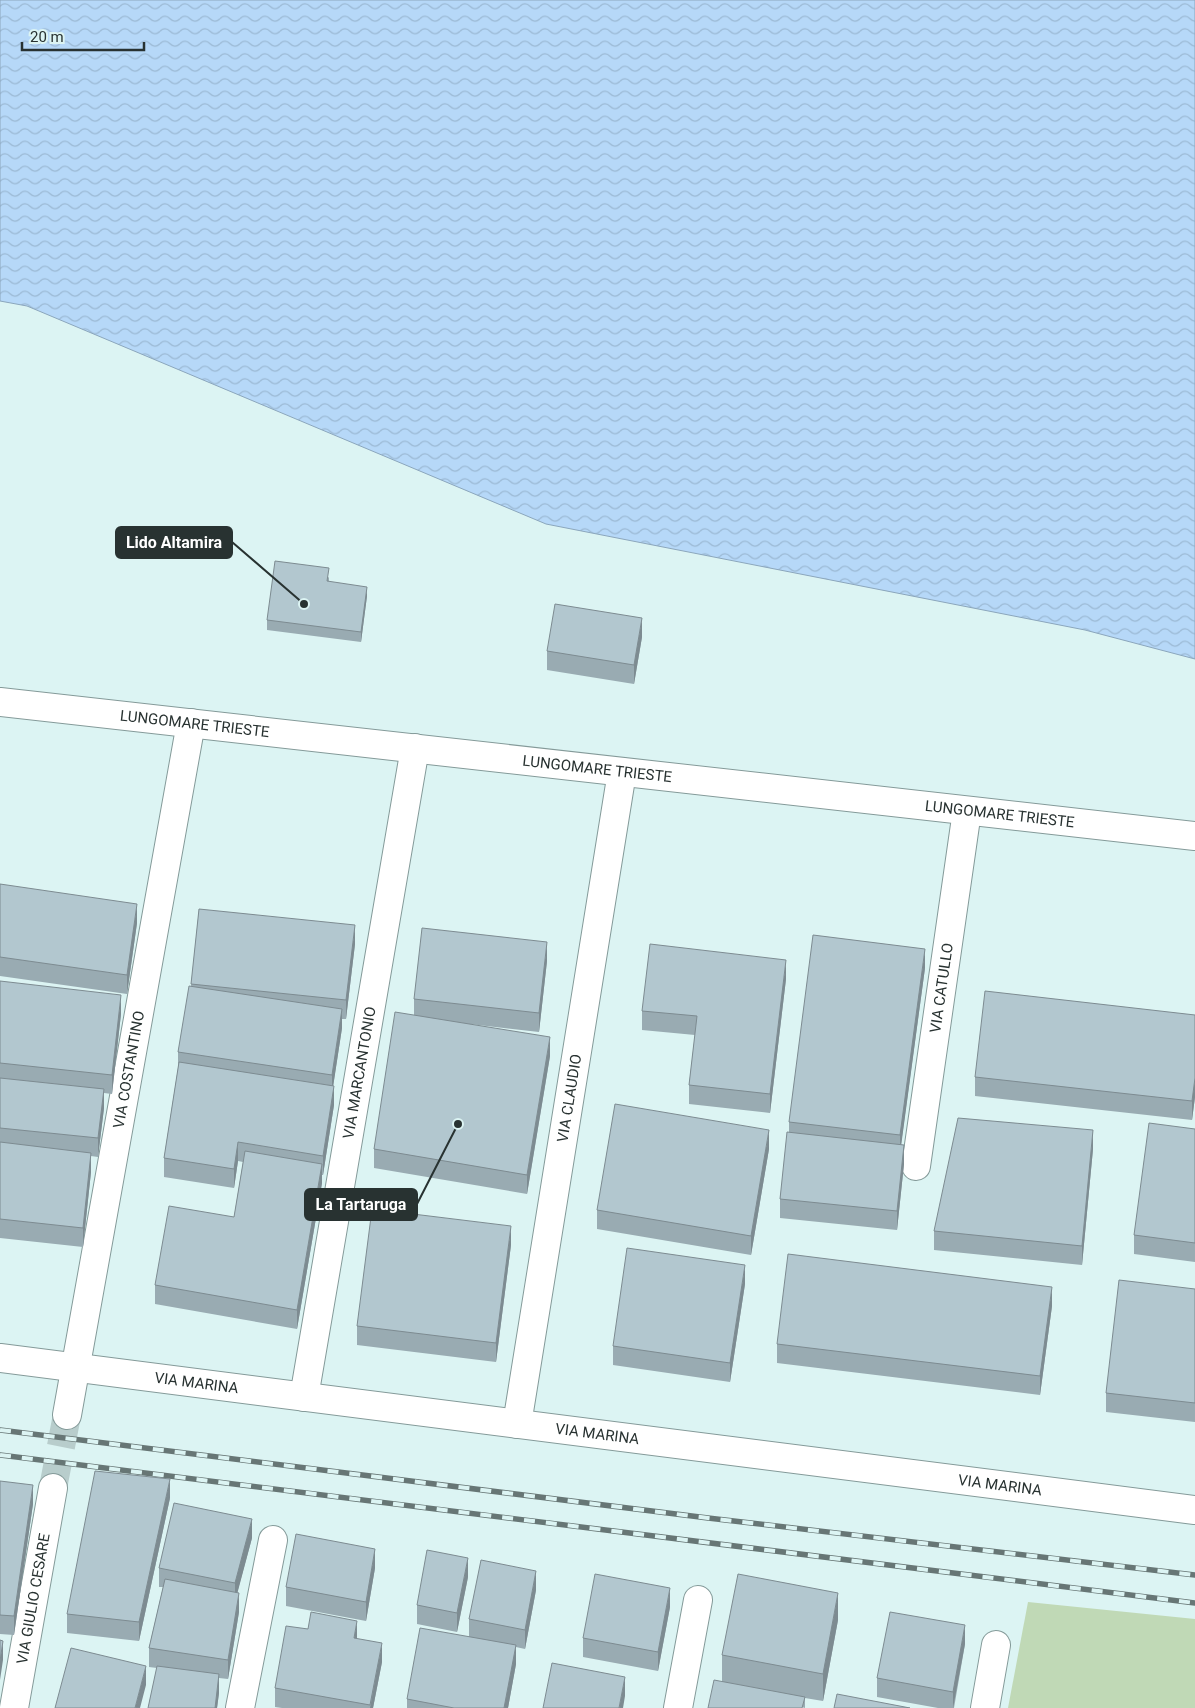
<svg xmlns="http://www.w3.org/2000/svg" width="1195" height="1708" font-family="Roboto,sans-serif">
	<defs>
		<pattern id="water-waves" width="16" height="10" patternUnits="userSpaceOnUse" patternTransform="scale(1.25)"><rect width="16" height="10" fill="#b6d8f8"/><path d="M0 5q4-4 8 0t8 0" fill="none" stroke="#9cbad5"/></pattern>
	</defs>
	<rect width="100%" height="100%" fill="#dcf4f3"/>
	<!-- green -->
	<path fill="#c0d9b6" d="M1028,1602L1195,1619V1708H1008Z"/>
	<!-- water -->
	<path fill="url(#water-waves)" stroke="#8ba6bc" d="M0,0H1195V659L1085,630L546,524L27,306L0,301Z"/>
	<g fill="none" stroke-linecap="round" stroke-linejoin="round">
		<!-- street-tunnel -->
		<path stroke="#b8cdcc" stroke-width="28" stroke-dasharray="28 14" stroke-linecap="butt" d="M53,1488L67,1415"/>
		<defs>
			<g id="street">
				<path id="s1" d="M0,702L1195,836"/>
				<path id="s2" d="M916,1166L967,811"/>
				<path id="s3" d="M0,1358L1195,1510"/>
				<path id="s4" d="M304,1397L415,748"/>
				<path id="s5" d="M67,1415L191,723"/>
				<path id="s6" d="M517,1424L622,772"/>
				<path id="s7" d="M14,1708L53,1488"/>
				<path d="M240,1708L273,1540"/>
				<path d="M678,1708L698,1600"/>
				<path d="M985,1708L996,1645"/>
			</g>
		</defs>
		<!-- street casing -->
		<use href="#street" stroke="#849a99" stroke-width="30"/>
		<!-- street -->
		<use href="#street" stroke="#fff" stroke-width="28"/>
		<defs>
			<path id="rail" d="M0,1430L708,1518L1195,1575
				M0,1455L1195,1603"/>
		</defs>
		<!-- rail casing -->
		<use href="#rail" stroke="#677675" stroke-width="5.5"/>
		<!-- rail -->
		<use href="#rail" stroke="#dcf4f3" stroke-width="4" stroke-dasharray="11" stroke-linecap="butt"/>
	</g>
	<!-- wall -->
	<path fill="#99abb2" d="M329,577V581L367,596L361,642L267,630V620Z
		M642,637L634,684L547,670V651Z
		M0,884L137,923L127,994L0,976Z
		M199,909L355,944L346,1019H342V1028L333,1086L334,1105L323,1175H322V1183L297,1329L155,1304V1285L234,1217L243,1162L238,1161L234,1188L164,1177V1158L178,1068V1052L191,986Z
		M547,961L539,1032L470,1024L550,1056L527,1194L374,1168V1149L414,1015V999Z
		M925,968L901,1144L904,1164L897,1230L780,1218V1199L789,1133V1122Z
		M786,979L770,1113L689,1104V1085L695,1035L642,1030V1011Z
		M0,981L121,1014L112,1094L104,1093V1108L98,1157L91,1156V1172L83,1247L0,1238Z
		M1195,1015V1097L1192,1120L975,1096V1077Z
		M1195,1129V1262L1134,1254V1235Z
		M769,1149L751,1255L597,1229V1210Z
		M1093,1149L1082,1265L934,1250V1231Z
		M511,1245L496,1362L357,1345V1326Z
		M745,1284L730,1382L613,1365V1346Z
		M1195,1289V1422L1106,1412V1393Z
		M1052,1306L1040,1395L777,1363V1344Z
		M0,1481L33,1504L14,1635L0,1634Z
		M170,1498L139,1641L67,1633V1614Z
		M252,1538L237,1593L239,1612L228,1679L219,1678V1693L217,1708H148L157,1668L149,1667V1648L163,1587H159V1568Z
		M375,1568L366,1621L286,1606V1587Z
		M468,1577L457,1632L417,1624V1605Z
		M536,1590L525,1649L516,1647V1664L508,1708H407V1699L469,1637V1619Z
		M670,1607L658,1671L583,1657V1638Z
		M838,1620L823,1701L805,1698V1708L722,1682V1655Z
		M357,1639L382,1662L373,1708H282L275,1707V1688Z
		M965,1644L954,1708H938L877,1697V1678Z"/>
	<!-- shaded-wall -->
	<path fill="#7d8b91" d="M367,587V596L361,642V632Z
		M642,618V637L634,684V665Z
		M137,904V923L127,994V975Z
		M355,925V944L346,1019V1000Z
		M547,942V961L539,1032V1013Z
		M925,949V968L900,1154V1135Z
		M786,960V979L770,1113V1094Z
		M121,995V1014L112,1094V1075Z
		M342,1009V1028L332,1094V1075Z
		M550,1037V1056L527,1194V1175Z
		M1195,1078V1097L1192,1120V1101Z
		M334,1086V1105L323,1175V1156Z
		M104,1089V1108L98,1157V1138Z
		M769,1130V1149L751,1255V1236Z
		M1093,1130V1149L1082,1265V1246Z
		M238,1142V1161L234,1188V1169Z
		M904,1145V1164L897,1230V1211Z
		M91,1153V1172L83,1247V1228Z
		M322,1164V1183L297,1329V1310Z
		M511,1226V1245L496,1362V1343Z
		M745,1265V1284L730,1382V1363Z
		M1052,1287V1306L1040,1395V1376Z
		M170,1479V1498L139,1641V1622Z
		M33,1485V1504L14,1635V1616Z
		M252,1519V1538L235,1602V1583Z
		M375,1549V1568L366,1621V1602Z
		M468,1558V1577L457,1632V1613Z
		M536,1571V1590L525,1649V1630Z
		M670,1588V1607L658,1671V1652Z
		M239,1593V1612L228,1679V1660Z
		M838,1593V1620L823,1701V1674Z
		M357,1621V1640L354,1638Z
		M965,1625V1644L953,1708V1692Z
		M3,1641V1660L0,1680V1661Z
		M382,1643V1662L373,1708H370Z
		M516,1645V1664L508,1708H504Z
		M146,1666V1685L140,1708H135Z
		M219,1674V1693L217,1708H215Z
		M625,1677V1696L623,1708H619Z"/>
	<!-- building -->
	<path fill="#b2c7cf" stroke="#7d8b91" d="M275,561L329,568L327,581L367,587L361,632L267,620Z
		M555,604L642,618L634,665L547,651Z
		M0,884L137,904L127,975L0,957Z
		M199,909L355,925L346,1000L191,984Z
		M422,928L547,942L539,1013L414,999Z
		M813,935L925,949L900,1135L789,1122Z
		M650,944L786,960L770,1094L689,1085L697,1016L642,1011Z
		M0,981L121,995L112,1075L0,1063Z
		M189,986L342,1009L332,1075L178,1052Z
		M985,991L1195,1015V1078L1192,1101L975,1077Z
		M395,1012L550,1037L527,1175L374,1149Z
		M179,1062L334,1086L323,1156L238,1142L234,1169L164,1158Z
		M0,1078L104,1089L98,1138L0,1128Z
		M615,1104L769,1130L751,1236L597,1210Z
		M958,1118L1093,1130L1082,1246L934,1231Z
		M1149,1123L1195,1129V1243L1134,1235Z
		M787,1132L904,1145L897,1211L780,1199Z
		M0,1142L91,1153L83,1228L0,1219Z
		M245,1151L322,1164L297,1310L155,1285L169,1206L234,1217Z
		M372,1209L511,1226L496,1343L357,1326Z
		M627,1248L745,1265L730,1363L613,1346Z
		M788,1254L1052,1287L1040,1376L777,1344Z
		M1119,1280L1195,1289V1403L1106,1393Z
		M95,1471L170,1479L139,1622L67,1614Z
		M0,1481L33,1485L14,1616L0,1615Z
		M174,1503L252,1519L235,1583L159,1568Z
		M296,1534L375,1549L366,1602L286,1587Z
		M427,1550L468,1558L457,1613L417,1605Z
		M481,1560L536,1571L525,1630L469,1619Z
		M595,1574L670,1588L658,1652L583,1638Z
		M738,1574L838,1593L823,1674L722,1655Z
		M165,1579L239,1593L228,1660L149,1648Z
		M311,1612L357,1621L354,1638L382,1643L370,1705L275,1688L286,1626L308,1629Z
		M890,1612L965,1625L953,1692L877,1678Z
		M420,1628L516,1645L504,1708H454L407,1699Z
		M0,1640L3,1641L0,1661Z
		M71,1648L146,1666L135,1708H55Z
		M552,1663L625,1677L619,1708H543Z
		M157,1666L219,1674L215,1708H148Z
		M714,1680L805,1697L802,1708H708Z
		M837,1694L910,1708H834Z"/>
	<g text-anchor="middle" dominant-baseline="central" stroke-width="4" stroke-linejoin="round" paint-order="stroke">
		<!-- street labels -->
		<g font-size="15" fill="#283231" stroke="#dcf4f3">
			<text stroke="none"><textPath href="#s1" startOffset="196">LUNGOMARE TRIESTE</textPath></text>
			<text stroke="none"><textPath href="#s1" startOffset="601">LUNGOMARE TRIESTE</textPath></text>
			<text stroke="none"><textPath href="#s1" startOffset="1006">LUNGOMARE TRIESTE</textPath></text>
			<text stroke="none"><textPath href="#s2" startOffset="180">VIA CATULLO</textPath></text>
			<text stroke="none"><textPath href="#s5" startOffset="351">VIA COSTANTINO</textPath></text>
			<text stroke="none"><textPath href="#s4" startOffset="329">VIA MARCANTONIO</textPath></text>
			<text stroke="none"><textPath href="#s6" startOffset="330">VIA CLAUDIO</textPath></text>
			<text stroke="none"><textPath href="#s3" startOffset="198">VIA MARINA</textPath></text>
			<text stroke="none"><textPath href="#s3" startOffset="602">VIA MARINA</textPath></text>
			<text stroke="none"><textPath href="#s3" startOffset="1008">VIA MARINA</textPath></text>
			<text stroke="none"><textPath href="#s7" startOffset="111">VIA GIULIO CESARE</textPath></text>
		</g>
	</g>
	<!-- callouts -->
	<path fill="none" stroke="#283231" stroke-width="2" d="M304 604L232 542M458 1124L417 1204"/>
	<g fill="#283231" stroke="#dcf4f3" stroke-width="2">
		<circle cx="304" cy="604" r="5"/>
		<circle cx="458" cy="1124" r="5"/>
	</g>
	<g fill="#283231" stroke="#283231" stroke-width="2">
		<rect x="116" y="527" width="116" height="31" rx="5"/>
		<rect x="305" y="1189" width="112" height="31" rx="5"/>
	</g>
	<g font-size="16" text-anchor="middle" font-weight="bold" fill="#fff">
		<text x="174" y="548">Lido Altamira</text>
		<text x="361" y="1210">La Tartaruga</text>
	</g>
	<!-- scale -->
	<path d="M22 42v8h122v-8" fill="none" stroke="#283231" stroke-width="2.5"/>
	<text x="30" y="42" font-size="15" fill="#283231" stroke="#dcf4f3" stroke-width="4" paint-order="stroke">20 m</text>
</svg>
